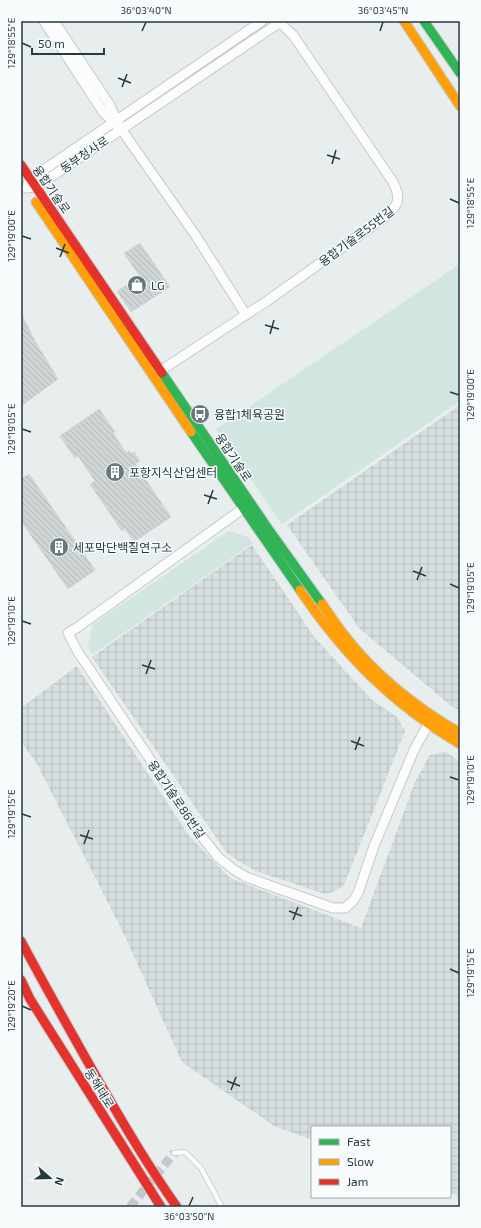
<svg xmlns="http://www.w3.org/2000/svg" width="481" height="1228" font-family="'Exo 2','Noto Sans KR',sans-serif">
	<defs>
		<pattern id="industrial-grid" width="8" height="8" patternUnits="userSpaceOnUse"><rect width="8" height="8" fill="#d6dede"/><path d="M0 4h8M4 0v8" fill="none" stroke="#b8bfc0"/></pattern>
		<pattern id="building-back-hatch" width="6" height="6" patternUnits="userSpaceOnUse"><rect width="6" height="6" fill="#cfd4d4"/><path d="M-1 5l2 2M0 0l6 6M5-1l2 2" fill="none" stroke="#b2b7b7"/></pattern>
	</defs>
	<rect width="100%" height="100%" fill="#e8eded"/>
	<!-- industrial -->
	<path fill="url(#industrial-grid)" d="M460,405V711L450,705L359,628L287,525Z
		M252,545L315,638L372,700L397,717L405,731L344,885L335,891L325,894L256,871L240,862L226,852L92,657Z
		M77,666L189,836L230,878L361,928L415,782L430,755L446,752L460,761V1197L450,1193V1127H312V1140L274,1126L182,1062L123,932L37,764L21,742V708Z"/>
	<!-- park -->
	<path fill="#d1e5e1" d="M460,264V401L282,524L216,429Z
		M229,531L248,537L253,543L92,655L88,646L93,624Z"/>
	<!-- building -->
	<path fill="url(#building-back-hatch)" stroke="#d1d6d6" d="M140,243L170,287L131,312L117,291L140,277L124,253Z
		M21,313L35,341L58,379L21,406Z
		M99,409L115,432L113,433L126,453L129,451L131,454L134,452L140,461L135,464L171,517L134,542L125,529L122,531L90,484L95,481L78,456L75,458L60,436Z
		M29,474L95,570L68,589L21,521V479Z"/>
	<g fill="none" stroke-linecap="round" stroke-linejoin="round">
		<!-- street-tunnel -->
		<path stroke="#c1c9cb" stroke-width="9" stroke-dasharray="9 4.5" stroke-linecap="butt" d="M130,1207L174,1153"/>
		<defs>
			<path id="lane" d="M174,1153L185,1152L201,1168L222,1207"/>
			<path id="street" d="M44,21L103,112L116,125
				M54,21L109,104L121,129L196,236L246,315
				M28,183L30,179L45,169L262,21
				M26,188L36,187L282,21
				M157,373L267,301L385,217C398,205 402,200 393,182L293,35L278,21
				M248,505L78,627L68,633L78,652L203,838L218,857L233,869L246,877L333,908H345L353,901L358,893L374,846L414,750L431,719"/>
			<path id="fast" d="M424,21L460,73
				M162,373L269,530L322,604
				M191,432L300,590"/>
			<path id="slow" d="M404,21L460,106
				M36,202L191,432
				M300,590C344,655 392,704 460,744
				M322,604C330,615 337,626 345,636C376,676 417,708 460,733"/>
			<path id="jam" d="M21,165L162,373
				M21,941C46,988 72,1034 98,1080C123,1123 148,1166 177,1207
				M21,980L30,999L161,1207"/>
		</defs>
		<!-- lane casing -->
		<use href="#lane" stroke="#c5c9ca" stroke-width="6"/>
		<!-- street casing -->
		<use href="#street" stroke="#c5c9ca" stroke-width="11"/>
		<!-- fast casing -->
		<use href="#fast" stroke="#c3cacb" stroke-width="11"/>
		<!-- slow casing -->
		<use href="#slow" stroke="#c3cacb" stroke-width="11"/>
		<!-- jam casing -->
		<use href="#jam" stroke="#c3cacb" stroke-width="11"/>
		<!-- lane -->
		<use href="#lane" stroke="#fcfcfc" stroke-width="4.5"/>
		<!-- street -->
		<use href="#street" stroke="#fcfcfc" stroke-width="9"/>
		<!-- fast -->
		<use href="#fast" stroke="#30b455" stroke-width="9"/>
		<!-- slow -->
		<use href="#slow" stroke="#ff9f0a" stroke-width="9"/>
		<!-- jam -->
		<use href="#jam" stroke="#e5322d" stroke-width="9"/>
	</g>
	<!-- ticks -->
	<path fill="none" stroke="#243b41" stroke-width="1.5" d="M142,31L146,22M380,31L383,22M22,43L31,47M118,78L131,83M122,87L127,74M327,155L340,159M332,164L336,150M450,199L459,203M22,236L31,239M56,248L69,253M60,257L65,244M265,325L279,329M270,334L274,320M450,392L459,395M22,429L31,432M204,495L217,499M208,504L213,490M413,571L426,576M417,580L422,567M450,584L459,588M22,621L31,624M142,665L155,669M146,674L151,660M351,741L364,746M355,750L360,737M450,777L459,780M22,814L31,817M80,835L93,839M84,844L89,830M289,911L302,916M293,920L298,907M450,969L459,973M22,1006L31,1010M227,1081L240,1086M231,1090L236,1077M189,1206L193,1197"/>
	<!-- icons -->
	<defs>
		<symbol id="shop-disc" viewBox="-11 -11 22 22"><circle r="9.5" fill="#69797d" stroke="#f7fbfb"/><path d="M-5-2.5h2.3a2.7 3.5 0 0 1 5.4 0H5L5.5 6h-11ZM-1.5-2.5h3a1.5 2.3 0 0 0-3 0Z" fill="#fff"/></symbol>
		<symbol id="bus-disc" viewBox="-11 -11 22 22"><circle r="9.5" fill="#69797d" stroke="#f7fbfb"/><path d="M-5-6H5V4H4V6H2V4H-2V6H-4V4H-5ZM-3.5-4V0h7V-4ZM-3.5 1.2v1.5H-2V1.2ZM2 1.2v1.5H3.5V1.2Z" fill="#fff"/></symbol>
		<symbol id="building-disc" viewBox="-11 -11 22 22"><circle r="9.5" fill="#69797d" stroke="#f7fbfb"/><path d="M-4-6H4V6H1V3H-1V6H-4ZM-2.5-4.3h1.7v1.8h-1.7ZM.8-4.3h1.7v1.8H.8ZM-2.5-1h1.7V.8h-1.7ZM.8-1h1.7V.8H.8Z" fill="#fff"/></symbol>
	</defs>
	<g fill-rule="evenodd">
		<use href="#shop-disc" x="126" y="274" width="22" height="22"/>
		<use href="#bus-disc" x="189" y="403" width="22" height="22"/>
		<use href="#building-disc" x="104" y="461" width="22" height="22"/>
		<use href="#building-disc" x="48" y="536" width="22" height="22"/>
	</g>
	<g text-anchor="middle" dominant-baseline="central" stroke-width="3" stroke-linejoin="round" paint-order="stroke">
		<!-- street labels -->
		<g font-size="12" fill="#243b41" stroke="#f7fbfb">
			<text transform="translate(84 154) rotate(-34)">동부청사로</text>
			<text transform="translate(52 189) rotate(55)">융합기술로</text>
			<text transform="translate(356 236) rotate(-37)">융합기술로55번길</text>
			<text transform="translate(234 457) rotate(56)">융합기술로</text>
			<text transform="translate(177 799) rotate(56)">융합기술로86번길</text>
			<text transform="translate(100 1088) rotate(58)">동해대로</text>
		</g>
		<!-- poi labels -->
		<g font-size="12" fill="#243b41" stroke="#f7fbfb" text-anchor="start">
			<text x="151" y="285">LG</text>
			<text x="214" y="414">융합1체육공원</text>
			<text x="129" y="472">포항지식산업센터</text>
			<text x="73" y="547">세포막단백질연구소</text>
		</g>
	</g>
	<!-- border -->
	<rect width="481" height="1228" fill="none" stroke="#f7fbfb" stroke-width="44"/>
	<!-- legend -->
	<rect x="311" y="1126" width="140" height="72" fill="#f7fbfb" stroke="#a3aeb1"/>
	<rect x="319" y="1139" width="20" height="6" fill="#30b455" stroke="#a3aeb1"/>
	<text x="347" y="1146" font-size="12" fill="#243b41">Fast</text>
	<rect x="319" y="1159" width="20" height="6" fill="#ff9f0a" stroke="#a3aeb1"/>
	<text x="347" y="1166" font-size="12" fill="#243b41">Slow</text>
	<rect x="319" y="1179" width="20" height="6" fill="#e5322d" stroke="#a3aeb1"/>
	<text x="347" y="1186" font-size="12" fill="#243b41">Jam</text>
	<!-- north arrow -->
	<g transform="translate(50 1178) rotate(110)" stroke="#f7fbfb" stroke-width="3" paint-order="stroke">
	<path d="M0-3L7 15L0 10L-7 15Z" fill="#243b41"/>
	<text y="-6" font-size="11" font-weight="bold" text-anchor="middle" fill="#243b41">N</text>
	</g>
	<!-- scale -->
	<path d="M32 48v6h72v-6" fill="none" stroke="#243b41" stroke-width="2"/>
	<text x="38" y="48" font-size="12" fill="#243b41" stroke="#f7fbfb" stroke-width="3" paint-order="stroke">50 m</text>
	<rect x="22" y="22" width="437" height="1184" fill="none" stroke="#243b41" stroke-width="1.5"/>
	<g font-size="10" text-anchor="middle" fill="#243b41">
		<text x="146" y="14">36°03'40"N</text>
		<text x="383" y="14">36°03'45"N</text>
		<text transform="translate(11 43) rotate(-90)" y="4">129°18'55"E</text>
		<text transform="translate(470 203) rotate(-90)" y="4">129°18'55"E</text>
		<text transform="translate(11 236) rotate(-90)" y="4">129°19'00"E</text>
		<text transform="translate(470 395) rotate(-90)" y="4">129°19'00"E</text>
		<text transform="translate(11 429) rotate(-90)" y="4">129°19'05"E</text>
		<text transform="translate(470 588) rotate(-90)" y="4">129°19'05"E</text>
		<text transform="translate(11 621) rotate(-90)" y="4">129°19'10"E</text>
		<text transform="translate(470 780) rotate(-90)" y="4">129°19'10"E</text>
		<text transform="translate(11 814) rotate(-90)" y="4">129°19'15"E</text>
		<text transform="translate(470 973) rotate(-90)" y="4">129°19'15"E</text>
		<text transform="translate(11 1006) rotate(-90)" y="4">129°19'20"E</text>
		<text x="189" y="1220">36°03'50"N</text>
	</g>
</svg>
